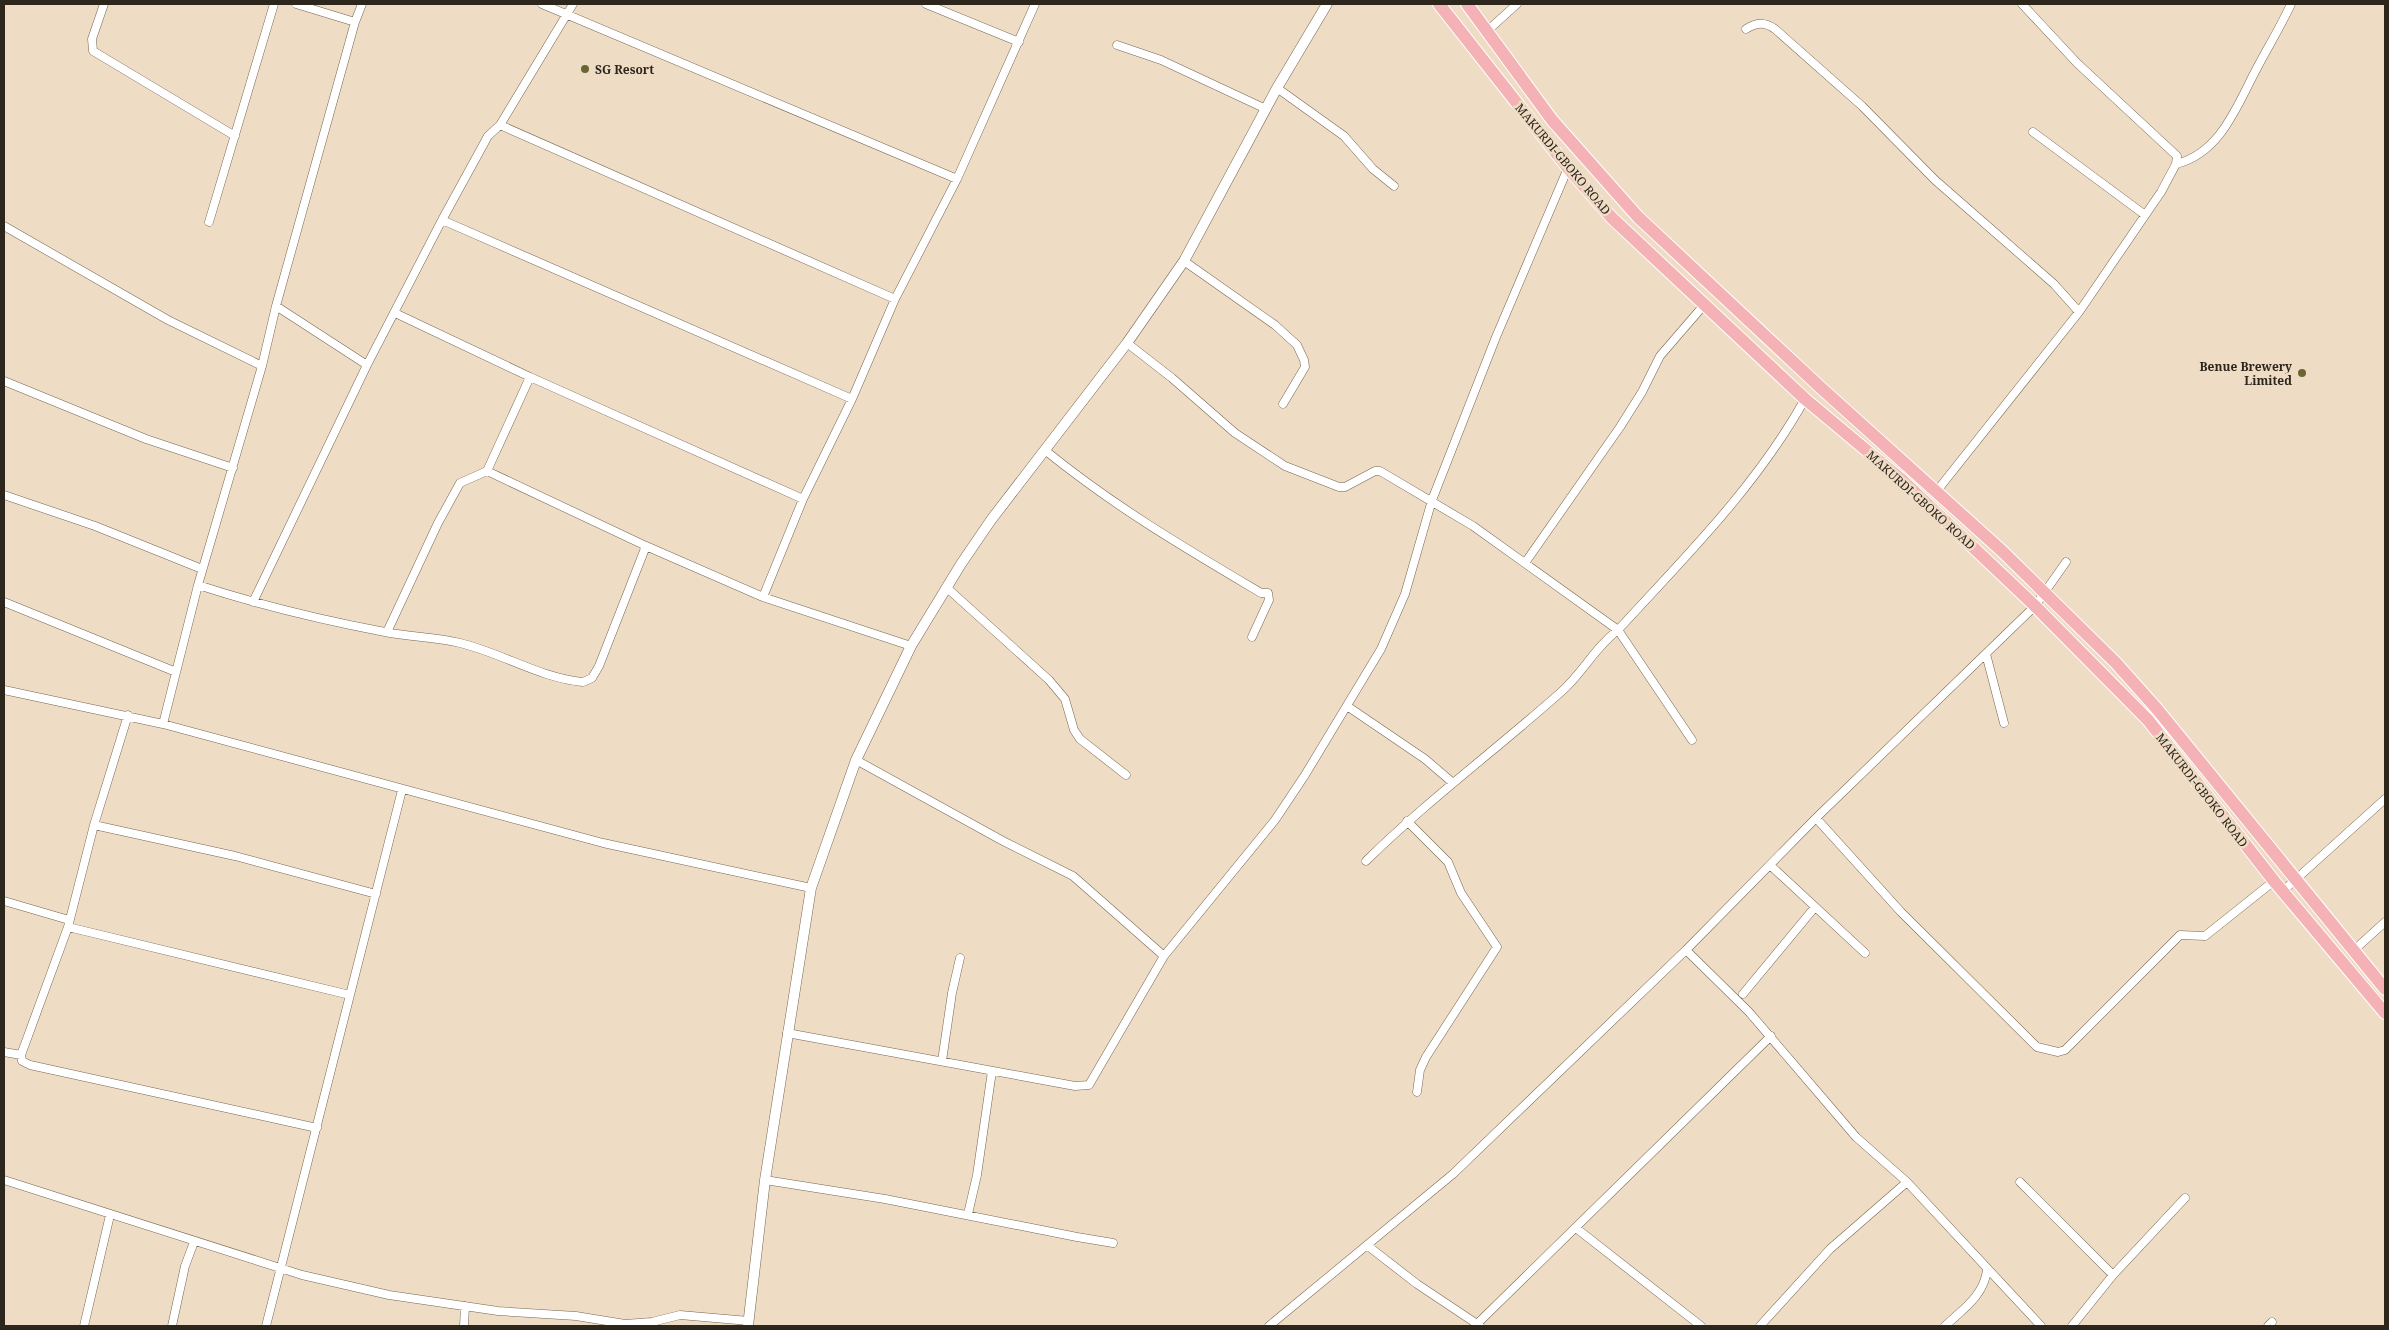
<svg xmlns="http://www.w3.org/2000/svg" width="2389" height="1330" font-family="'Noto Serif',serif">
	<rect width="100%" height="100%" fill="#efdcc5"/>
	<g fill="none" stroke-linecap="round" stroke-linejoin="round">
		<defs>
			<path id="minor" d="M104,4L92,39L93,51L235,136
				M296,4L355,22
				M542,4L957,179
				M926,4L1019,42
				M1746,29C1757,22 1765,22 1775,29L1862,106L1935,180L2054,284L2079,312
				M1486,32L1517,4
				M1117,45L1161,60L1266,109
				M1277,88L1344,136L1373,169L1394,186
				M500,125L895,299
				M2033,132L2145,215
				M2176,164C2221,153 2237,105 2257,68C2268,47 2281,26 2291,4
				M442,220L852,399
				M209,222L274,4
				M4,226L168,320L262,366
				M1184,261L1275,325L1297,345L1304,360L1305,367L1283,404
				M276,306L367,365
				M395,313L530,377L803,499
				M1127,343L1172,378L1235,433L1285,466L1339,487H1345L1375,471H1380L1473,526L1618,630L1692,740
				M4,381L146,439L233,468
				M1046,451C1115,507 1185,548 1261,593H1268L1269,600L1252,637
				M487,471L646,546L763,597L911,646
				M1936,492L2079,312L2161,192L2176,164L2177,156L2077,63L2022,4
				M4,495L95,526L202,569
				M1525,563L1620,427L1642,392L1660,356L1704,305
				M198,585C259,605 322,620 385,632C410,637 436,637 460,643C502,653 540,678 583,682L592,678L599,666L646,546
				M946,587L1049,680L1065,699L1074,730L1080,739L1126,775
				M763,597L803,499L852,399L895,299L957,179L1035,4
				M4,602L176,672
				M253,602L367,365L442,220L488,136L500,125L573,4
				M387,632L438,523L460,483L487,471L530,377
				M1986,654L2004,723
				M4,690L163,724L603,843L811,888
				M1347,706L1425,759L1453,783
				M128,715L94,825L68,927L21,1055L22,1061L30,1065L317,1128
				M163,724L198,585L262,366L276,306L355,22L362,4
				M856,760L1003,841L1073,876L1164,956
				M1816,818L1901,912L2037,1047L2058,1052L2065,1050L2180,935L2205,936L2274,881
				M1407,821L1448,862L1461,893L1497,947L1426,1057L1420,1070L1417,1092
				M94,825L235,856L376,894
				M1366,861C1427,801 1497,749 1561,692C1582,674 1595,647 1618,630C1685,557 1756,487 1805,399
				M1770,865L1865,953
				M2284,890L2385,799
				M4,901L69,920
				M68,927L350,995
				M1686,950L1749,1012L1856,1137L1907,1182L2041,1326
				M2353,951L2385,922
				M1743,994L1815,907
				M787,1033L1075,1086L1089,1085L1164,956L1275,820L1305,775L1381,649L1405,594L1432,500L1496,337L1568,168
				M4,1052L21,1055
				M942,1061L952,993L960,958
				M4,1180L302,1275L389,1295L498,1311L576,1316L625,1324L652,1322L680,1315L749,1321
				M765,1180L885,1199L1077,1237L1113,1243
				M2020,1182L2113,1275L2072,1326
				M968,1214L977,1175L992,1071
				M1576,1228L1701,1326
				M1368,1246L1417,1284L1480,1326
				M2113,1275L2185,1198
				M1477,1324L1771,1036
				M84,1326L110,1215
				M172,1326L185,1266L194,1242
				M266,1326L402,790
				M464,1326L465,1306
				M1269,1326L1453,1174L1686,950L1816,818L2035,606L2066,562
				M1760,1326L1830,1249L1907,1182
				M1945,1326C1962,1310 1984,1296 1987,1270
				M2268,1326L2272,1322"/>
			<path id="tertiary" d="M748,1326L765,1180L811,888L856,760L911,646L961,564L991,520L1127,343L1184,261L1277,88L1327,4"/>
			<path id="primary" d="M1439,4L1568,168L1612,218L1805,399L1902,480L2035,606L2148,720L2274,881L2385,1013
				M1467,4L1552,120L1638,217L1820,387L2002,551L2116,663L2157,709L2385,989"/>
		</defs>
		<!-- minor casing -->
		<use href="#minor" stroke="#766651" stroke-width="9"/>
		<!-- tertiary casing -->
		<use href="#tertiary" stroke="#766651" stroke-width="11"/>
		<!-- primary casing -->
		<use href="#primary" stroke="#fff" stroke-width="14"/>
		<!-- minor -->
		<use href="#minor" stroke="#fff" stroke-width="8"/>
		<!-- tertiary -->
		<use href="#tertiary" stroke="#fff" stroke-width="10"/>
		<!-- primary -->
		<use href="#primary" stroke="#f5b2b6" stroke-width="12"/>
	</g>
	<!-- markers -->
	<g fill="#696632" stroke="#efdcc5" stroke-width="2">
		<circle cx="585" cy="69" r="5"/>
		<circle cx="2302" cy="373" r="5"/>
	</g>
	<g text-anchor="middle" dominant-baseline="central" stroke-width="5" stroke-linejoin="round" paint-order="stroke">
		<!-- poi labels -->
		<g font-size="12" font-weight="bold" fill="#2d261d" stroke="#efdcc5" text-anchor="start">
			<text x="595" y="69">SG Resort</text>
			<text x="2292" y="366" text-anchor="end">Benue Brewery<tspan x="2292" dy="14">Limited</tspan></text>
		</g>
		<!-- street labels -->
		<g font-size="12" fill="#2d261d" stroke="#efdcc5">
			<text transform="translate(1563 159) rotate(50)">MAKURDI-GBOKO ROAD</text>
			<text transform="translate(1921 500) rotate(42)">MAKURDI-GBOKO ROAD</text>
			<text transform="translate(2202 790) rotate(52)">MAKURDI-GBOKO ROAD</text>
		</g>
	</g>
	<!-- border -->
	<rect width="2389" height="1330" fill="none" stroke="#2d261d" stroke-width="10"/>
</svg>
